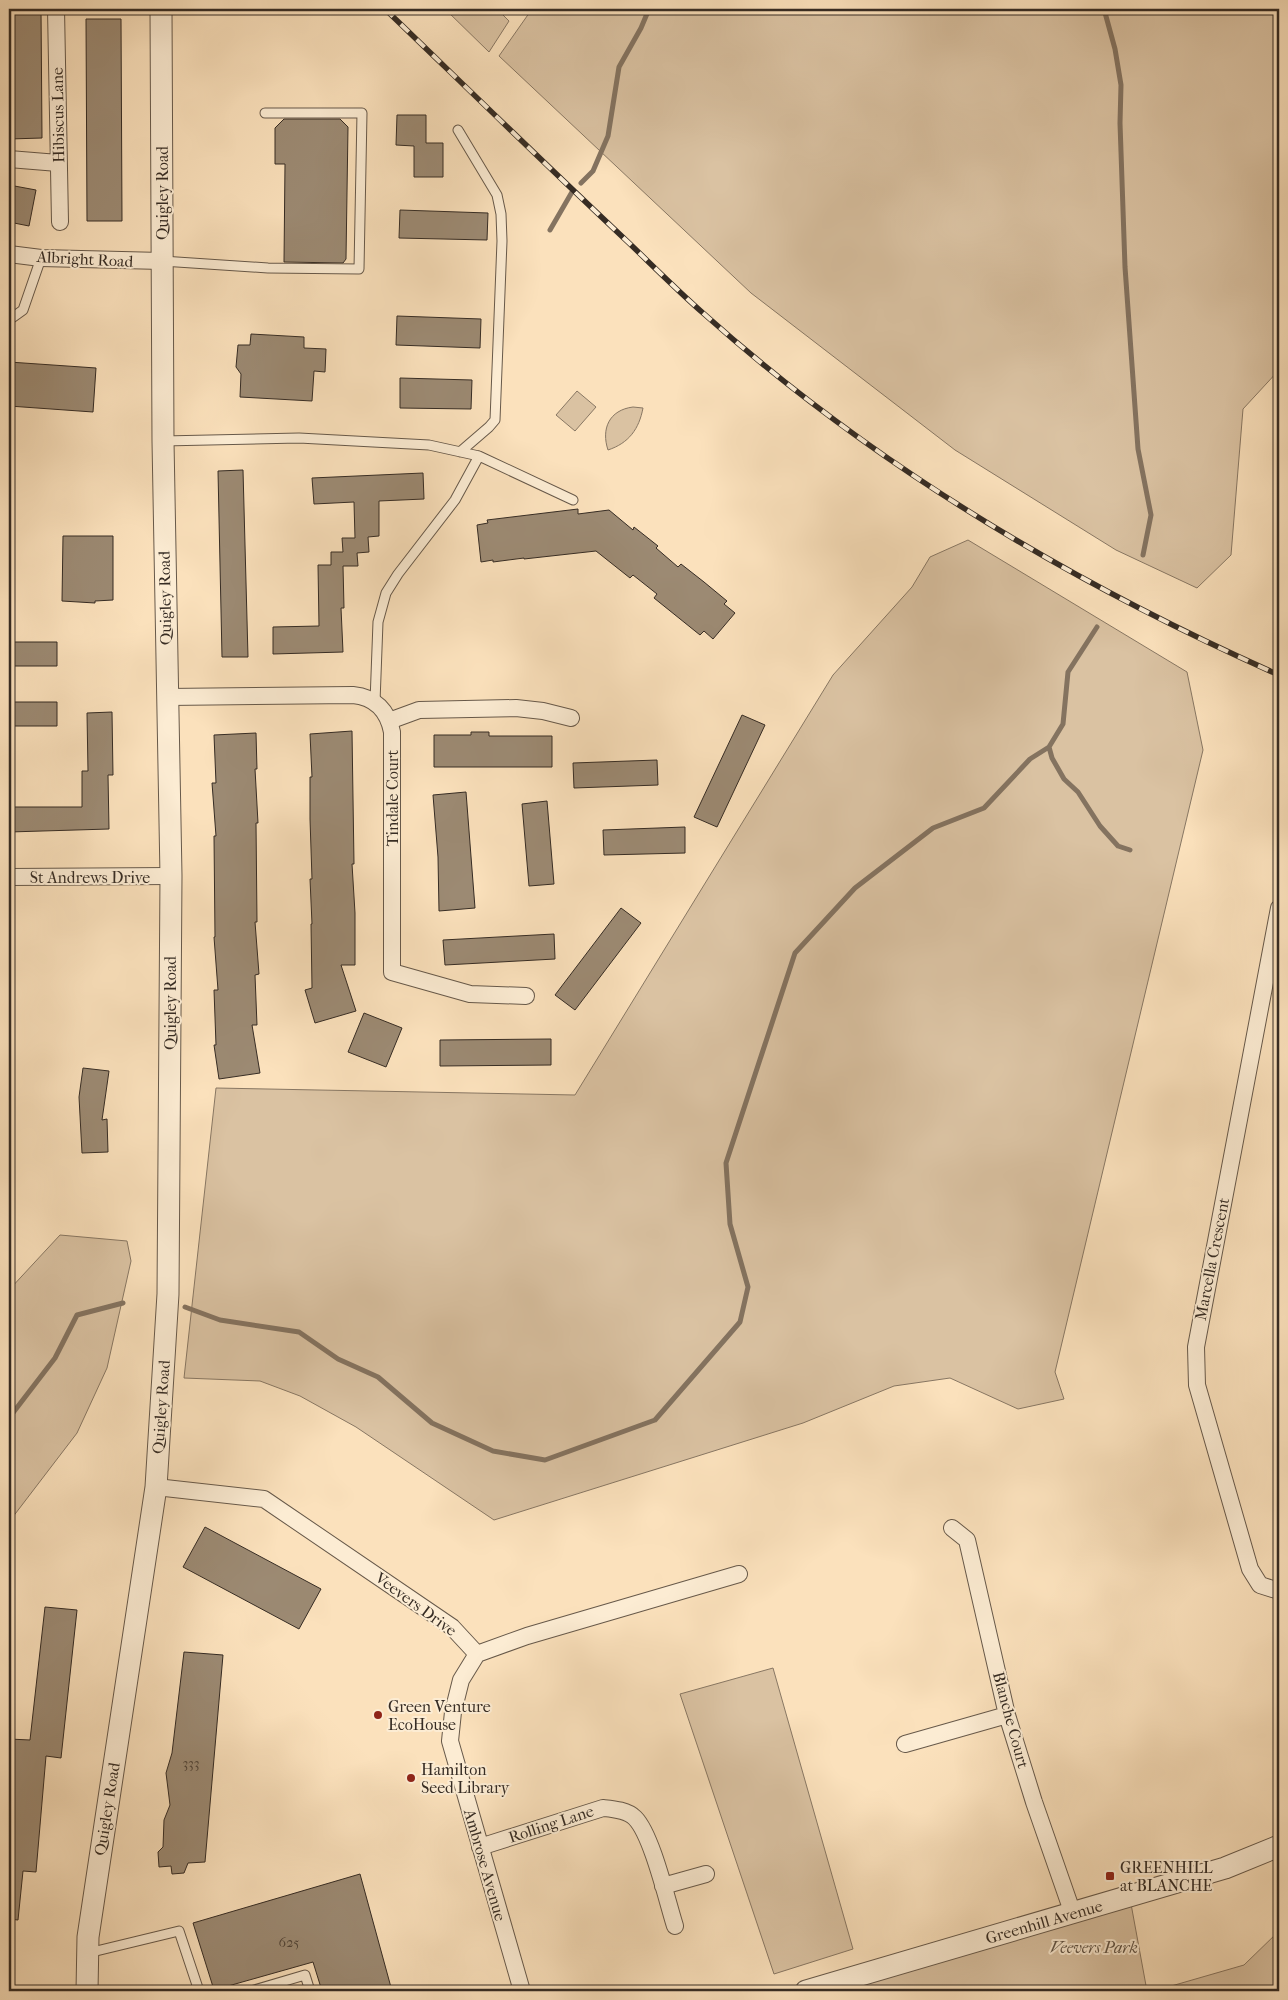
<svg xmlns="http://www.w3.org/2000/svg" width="1288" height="2000" font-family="'IM FELL French Canon',serif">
	<rect width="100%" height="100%" fill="#fbe1bc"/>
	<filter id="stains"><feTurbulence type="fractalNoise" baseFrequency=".004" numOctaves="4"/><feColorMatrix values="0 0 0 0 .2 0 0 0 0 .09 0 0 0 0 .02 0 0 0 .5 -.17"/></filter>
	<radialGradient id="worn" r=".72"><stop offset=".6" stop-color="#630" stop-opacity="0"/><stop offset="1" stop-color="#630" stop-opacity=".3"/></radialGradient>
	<!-- green -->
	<path fill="#dac2a2" stroke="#887763" d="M445,9H497L509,21L489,52Z
		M532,9H1279V370L1243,409L1231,555L1197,588L1116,550L955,450L751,293L499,56Z
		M577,391L596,407L575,431L556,415Z
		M633,407L643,408C639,429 629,443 608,450C601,429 609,410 633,407Z
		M968,540L1187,672L1203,750L1055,1372L1064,1399L1018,1409L950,1378L894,1386L803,1423L494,1520L356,1427L300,1396L260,1381L184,1378L216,1088L575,1095L833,675L912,587L930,557Z
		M60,1235L127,1241L131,1261L107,1368L77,1433L9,1522V1290Z
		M773,1668L853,1949L774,1974L680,1694Z
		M1129,1893L1147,1991H789L1061,1909Z
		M1279,1928V1991H1154L1244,1965L1279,1931Z"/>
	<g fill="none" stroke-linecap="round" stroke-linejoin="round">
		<!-- stream -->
		<path stroke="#847360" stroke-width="5" d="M1104,9L1115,49L1121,85L1120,123L1125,267L1138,449L1151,515L1143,555
			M581,183L593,171L608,136L619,67L641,28L649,9
			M550,230L572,192
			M1049,747L1052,758L1064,779L1078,792L1100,826L1118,846L1130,850
			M185,1307L220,1320L299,1332L338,1359L378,1377L432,1423L493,1451L545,1460L655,1420L740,1322L748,1287L730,1224L726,1163L795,953L855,888L933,828L984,808L1030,759L1049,747L1063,724L1068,672L1097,627
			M9,1418L55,1358L77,1315L123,1303"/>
	</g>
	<!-- building -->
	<path fill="#9c8a73" stroke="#362c24" d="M9,9H41L42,138L9,139Z
		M86,19H121L122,221H87Z
		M397,115H426V143H443V177H414V146L396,145Z
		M284,119H340L348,127L346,259L343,263L284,262L285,164H275V128Z
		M9,185L36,190L29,226L9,222Z
		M400,210L488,213L487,240L399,238Z
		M397,316L481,319L480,348L396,345Z
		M251,334L304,337V348L326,349L325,372L314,371L312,401L240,397L241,374L236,367L238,345H250Z
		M9,362L96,368L93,412L9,406Z
		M400,378L472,380L471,409L400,408Z
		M243,470L248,657H222L218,471Z
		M423,473L424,499L379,501V536L368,537L369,552L357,553L358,566H343L344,608H341L343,652L273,654V627L319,626L318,565H331V552H343L342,538H355L354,502L314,504L312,478Z
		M578,509V514L609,510L633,530L634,527L658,546L656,548L678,567L681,564L704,582L727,601L724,604L735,613L713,639L704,631L700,635L654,598L657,594L633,575L630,578L596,551L524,559V558L493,562V560L481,562L477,525L488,523L487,520Z
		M63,536H113V600L95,601V603L62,601Z
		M9,642H57V666H9Z
		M9,702H57V726H9Z
		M112,712L113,775H108L109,829L9,832V807H82V771H88L87,713Z
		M742,715L765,725L717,827L694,817Z
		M352,731L354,864H352L355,913V965H341L356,1011L315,1023L305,990L312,988L311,924H312L310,879H312L310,819V777H312L310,734Z
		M471,732H489V736H552V767H434V735H471Z
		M256,733L257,769H255L258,823H256L257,922H255L259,974L255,975L257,1025H252L260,1073L219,1079L214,1045H216L214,990H218L214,937H215L214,836H216L212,783H216L214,735Z
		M657,760L658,785L574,788L573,763Z
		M466,792L475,908L439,911L438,857L433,795Z
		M547,801L554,884L529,886L522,804Z
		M685,827V853L604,855L603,830Z
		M621,908L641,923L575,1010L555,995Z
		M554,934L555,959L445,965L443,940Z
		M364,1013L402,1028L386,1067L348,1052Z
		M551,1039V1065L440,1066V1040Z
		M83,1068L109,1071L102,1120L107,1119L108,1152L82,1153L79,1097Z
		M205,1527L321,1589L299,1629L183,1567Z
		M45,1607L77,1610L61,1758L46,1756L36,1872L23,1871L18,1920L9,1919V1739L30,1740Z
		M184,1652L223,1655L205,1862L188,1863L184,1873L172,1874L171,1866L159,1867L158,1852L163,1847L164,1820L170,1805L166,1773L172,1753Z
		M360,1874L392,1991H322L313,1962L214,1990L193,1923Z"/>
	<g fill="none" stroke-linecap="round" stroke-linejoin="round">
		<defs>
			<path id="service" d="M458,130L497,195L501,214L502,241L495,420L489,427L460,452
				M162,261L268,268L359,269L362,113H265
				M9,320L23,310L41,258
				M163,441L299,438L429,445L479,456L573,500
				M375,702L378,622L386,593L398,574L455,500L479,456
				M88,1953L179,1931L199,1991
				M251,1991L305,1975L310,1991"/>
			<path id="minor" d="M56,9L60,222
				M9,159L58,163
				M9,254L41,258L162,261
				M167,697L353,695C375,697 388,711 392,732V972L470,994L526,996
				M389,721L419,710L516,708L543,711L571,718
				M9,877L171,876
				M1279,908L1196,1347L1197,1385L1250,1569L1260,1585L1279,1591
				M156,1487L264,1499L452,1627L477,1654L527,1636L739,1574
				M952,1528L967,1540L1007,1715L1034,1802L1073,1914
				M477,1654L461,1680L453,1712L450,1741L522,1991
				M905,1744L1007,1715
				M480,1847L603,1808C613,1809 627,1810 635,1818C652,1835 667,1901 675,1926
				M663,1886L706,1874"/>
			<path id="tertiary" d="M87,1991L88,1937L156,1487L168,1294L171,876L163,441L161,9
				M806,1991L1225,1868L1279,1846"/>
		</defs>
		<!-- service casing -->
		<use href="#service" stroke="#67594a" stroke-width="11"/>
		<!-- minor casing -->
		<use href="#minor" stroke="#67594a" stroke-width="18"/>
		<!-- tertiary casing -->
		<use href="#tertiary" stroke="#67594a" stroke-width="23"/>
		<!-- service -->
		<use href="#service" stroke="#fcecd3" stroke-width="9"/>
		<!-- minor -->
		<use href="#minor" stroke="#fcecd3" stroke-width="16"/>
		<!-- tertiary -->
		<use href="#tertiary" stroke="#fcecd3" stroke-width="21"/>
		<defs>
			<path id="rail" d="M385,9C466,87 547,166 629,243C654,267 678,291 703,313C873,465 1072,583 1279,675"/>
		</defs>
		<!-- rail casing -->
		<use href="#rail" stroke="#362c24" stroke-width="5.5"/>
		<!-- rail -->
		<use href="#rail" stroke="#fcecd3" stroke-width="4" stroke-dasharray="11" stroke-linecap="butt"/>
	</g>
	<!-- markers -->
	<g fill="#8f2418" stroke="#fcecd3" stroke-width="2">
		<circle cx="378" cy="1715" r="5"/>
		<circle cx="411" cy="1778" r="5"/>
		<rect x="1105" y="1871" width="10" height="10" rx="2.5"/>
	</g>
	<g text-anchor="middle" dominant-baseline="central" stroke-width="4" stroke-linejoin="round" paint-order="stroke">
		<!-- number labels -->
		<g font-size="14" fill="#504438">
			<text x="191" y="1763">333</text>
			<text x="289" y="1942">625</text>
		</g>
		<!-- street labels -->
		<g font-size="16" fill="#362c24" stroke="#fcecd3">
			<text transform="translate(58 115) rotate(-91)">Hibiscus Lane</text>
			<text transform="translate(162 193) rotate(-90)">Quigley Road</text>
			<text transform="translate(85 259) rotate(3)">Albright Road</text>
			<text transform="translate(165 598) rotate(-91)">Quigley Road</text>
			<text transform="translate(392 798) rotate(-90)">Tindale Court</text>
			<text x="90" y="877">St Andrews Drive</text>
			<text transform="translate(170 1003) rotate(-90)">Quigley Road</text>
			<text transform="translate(1212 1259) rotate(-79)">Marcella Crescent</text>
			<text transform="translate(161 1407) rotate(-86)">Quigley Road</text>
			<text transform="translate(416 1604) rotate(36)">Veevers Drive</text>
			<text transform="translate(1011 1720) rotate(75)">Blanche Court</text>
			<text transform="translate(107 1809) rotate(-81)">Quigley Road</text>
			<text transform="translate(551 1824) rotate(-18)">Rolling Lane</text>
			<text transform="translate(485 1865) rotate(74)">Ambrose Avenue</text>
			<text transform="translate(1044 1922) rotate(-16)">Greenhill Avenue</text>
		</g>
		<!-- poi labels -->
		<g font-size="16" fill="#362c24" stroke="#fcecd3" text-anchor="start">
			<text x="388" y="1706">Green Venture<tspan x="388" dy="18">EcoHouse</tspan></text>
			<text x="421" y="1769">Hamilton<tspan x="421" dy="18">Seed Library</tspan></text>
			<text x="1120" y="1867">GREENHILL<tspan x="1120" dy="18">at BLANCHE</tspan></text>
		</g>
		<!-- park labels -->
		<g font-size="16" font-style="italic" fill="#5f5244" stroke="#fcecd3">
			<text x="1094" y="1947">Veevers Park</text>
		</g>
	</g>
	<!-- margin -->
	<rect width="1288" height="2000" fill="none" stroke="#fbe1bc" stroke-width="30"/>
	<rect x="10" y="10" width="1268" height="1980" fill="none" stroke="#362c24" stroke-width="2.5"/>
	<rect x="15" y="15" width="1258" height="1970" fill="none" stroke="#362c24"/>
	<rect width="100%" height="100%" filter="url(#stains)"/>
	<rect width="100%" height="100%" fill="url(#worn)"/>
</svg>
